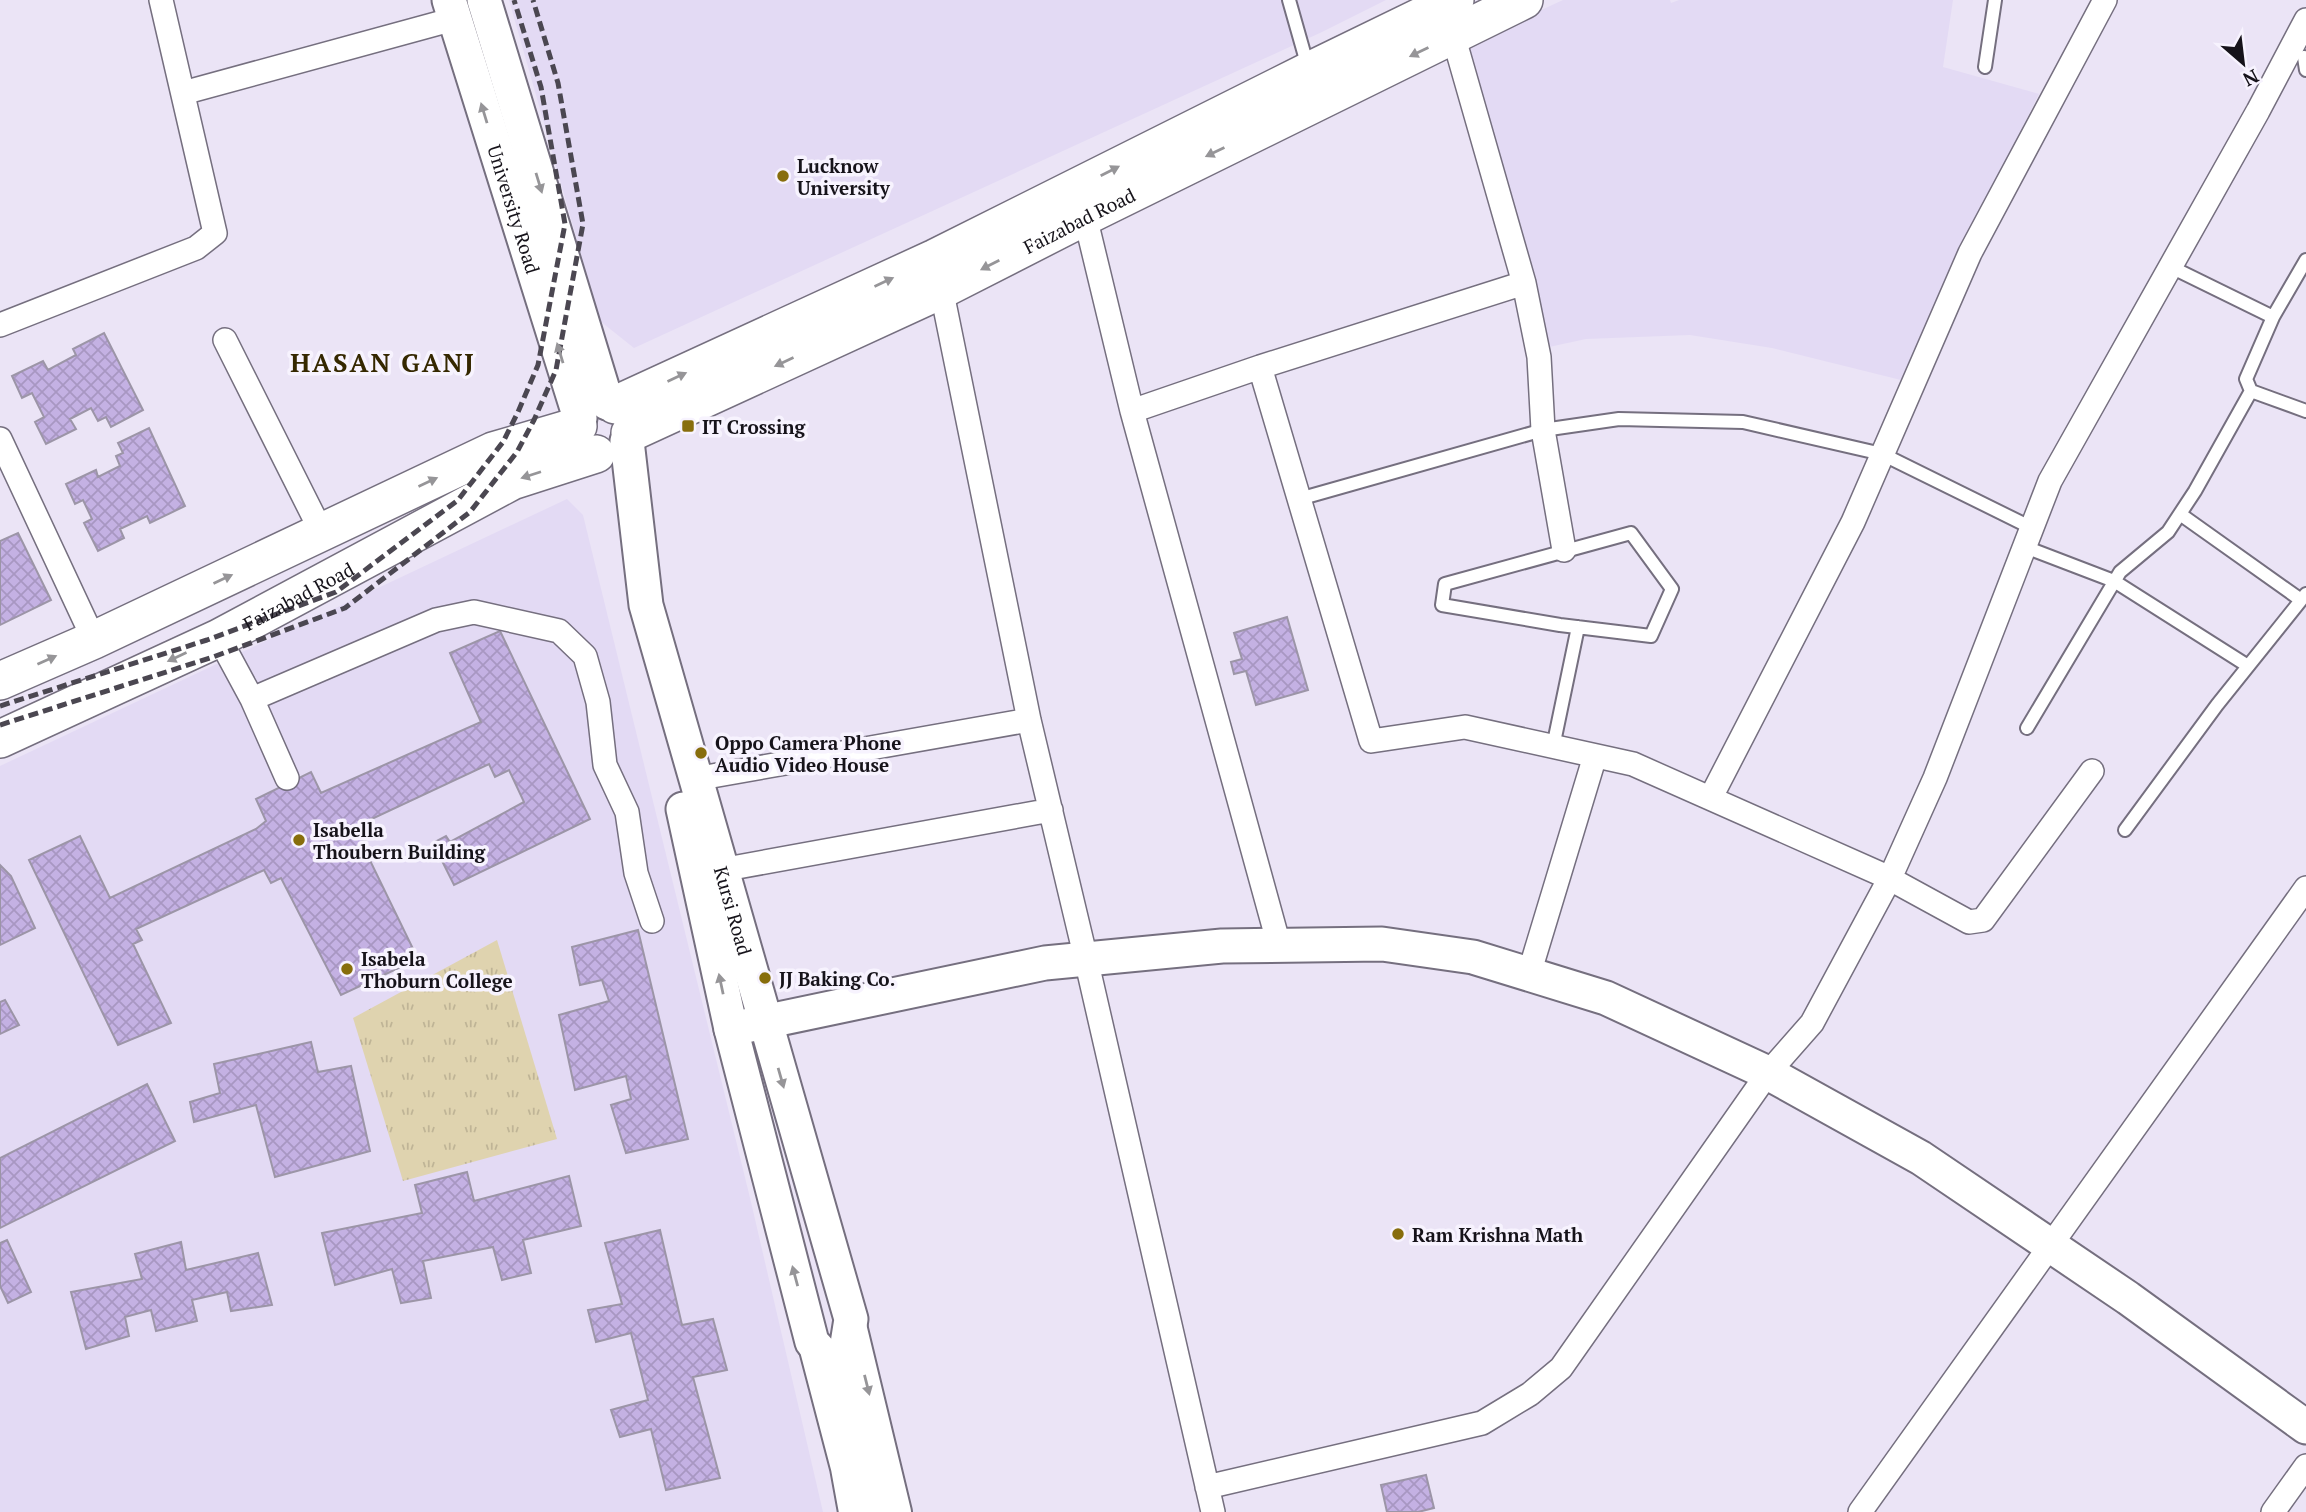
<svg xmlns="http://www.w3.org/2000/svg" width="2306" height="1512" font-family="'PT Serif',serif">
	<defs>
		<pattern id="park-tufts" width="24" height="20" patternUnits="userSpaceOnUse" patternTransform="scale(1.75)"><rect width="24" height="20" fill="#dfd3af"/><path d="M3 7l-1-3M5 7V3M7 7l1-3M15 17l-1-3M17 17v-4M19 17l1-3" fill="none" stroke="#bfb496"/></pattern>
		<pattern id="building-cross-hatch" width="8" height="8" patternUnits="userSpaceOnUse" patternTransform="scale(1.75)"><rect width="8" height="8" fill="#c4b1e3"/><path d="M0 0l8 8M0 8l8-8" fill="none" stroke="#a897c2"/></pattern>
	</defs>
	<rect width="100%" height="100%" fill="#ebe4f6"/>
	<!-- built -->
	<path fill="#e3daf4" d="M509,0H1386L1322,32L634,348L600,321Z
		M1563,0H1670L1671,3L1679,0H1953L1943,67L2039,94L1964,245L1901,380L1772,348L1690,335L1586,339L1549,347L1463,46Z
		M567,499L583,515L751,1202L823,1512H0V766Z"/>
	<!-- park -->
	<path fill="url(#park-tufts)" d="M497,940L557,1139L403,1181L353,1018Z"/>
	<!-- building -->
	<path fill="url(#building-cross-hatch)" stroke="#9c95a7" stroke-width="2" d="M104,333L143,410L111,427L106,417L98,421L91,408L70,419L76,429L46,444L35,422L44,417L32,393L22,398L12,376L43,361L48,370L76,355L73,349Z
		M149,428L185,506L150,523L147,516L120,529L124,538L98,551L84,523L92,519L83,500L75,504L66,484L96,470L98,477L120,466L116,456L123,453L118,443Z
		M18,533L51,600L0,625V541Z
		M1287,617L1308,690L1256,705L1246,671L1234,674L1231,662L1242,659L1234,633Z
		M500,631L590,819L454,885L433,843L446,836L450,842L524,802L509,770L495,777L489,764L363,823L370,838L361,842L418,959L341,995L281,878L271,883L264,870L136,929L142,940L133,944L171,1023L118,1045L29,860L80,836L110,898L256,829L266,821L256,799L311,772L321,793L481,722L450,653Z
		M0,865L11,876L35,928L0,945Z
		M638,930L688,1139L626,1153L611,1105L631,1099L626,1076L575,1090L559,1015L609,1001L602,980L580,985L572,947Z
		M5,1000L19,1025L0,1034V1002Z
		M311,1042L318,1072L351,1066L370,1151L275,1177L256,1105L194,1122L190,1102L220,1093L214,1064Z
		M147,1084L175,1141L0,1228V1158Z
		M467,1172L474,1201L569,1176L581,1226L523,1240L531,1273L502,1280L493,1247L423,1261L431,1298L401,1303L392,1269L335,1285L322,1233L422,1213L415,1185Z
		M660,1230L682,1325L713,1319L727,1370L693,1377L720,1478L666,1490L651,1429L620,1437L611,1410L648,1400L631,1333L596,1342L588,1310L622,1304L605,1243Z
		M7,1240L31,1292L8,1303L0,1286V1243Z
		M181,1242L186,1270L258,1253L272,1305L231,1311L227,1292L192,1300L197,1321L156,1331L151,1310L125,1317L129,1336L86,1349L71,1292L142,1279L135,1254Z
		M1426,1475L1434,1508L1418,1512H1387L1381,1485Z"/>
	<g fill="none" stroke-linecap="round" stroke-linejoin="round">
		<defs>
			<path id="service" d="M1289,0L1308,67
				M2304,57L2306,70
				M1985,67L1995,0
				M2171,267L2273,317
				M2251,391L2306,411
				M1299,499L1543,430L1619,419L1743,422L1882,454L2032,528
				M2180,514L2301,600
				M1631,533L1672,589L1651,636L1560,625L1442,605L1445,584Z
				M2025,547L2114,581L2248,666
				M2027,728L2120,572L2168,532L2195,491L2251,391L2246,379L2273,317L2306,260
				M1553,747L1578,627
				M2125,830L2217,705L2306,594"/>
			<path id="minor" d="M1447,27L1453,35L1524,283L1539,357L1543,430L1564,550
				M183,93L454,19
				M1082,204L1132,411L1279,945
				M939,278L1029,720L1086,959L1213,1512
				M0,325L196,248L215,233L161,0
				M225,340L322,533
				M1260,367L1371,741L1465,727L1633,764L1883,875L1969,922L1983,920L2092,771
				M1132,411L1260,367L1524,283
				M0,439L94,640
				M219,638L252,699L287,778
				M252,699L436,620L474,612L559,631L585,656L598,702L605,765L627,812L636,873L652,921
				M695,779L1029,720
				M1711,797L1853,522L1970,253L2105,0
				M721,870L1051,810
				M1529,974L1595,756
				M1207,1487L1482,1423L1530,1394L1561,1368L1768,1073L1812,1023L1890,878L1935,778L2050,481L2258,111L2306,20
				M1860,1512L2306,888
				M2273,1512L2306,1466"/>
			<path id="tertiary" d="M852,1325L897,1512
				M812,1342L845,1468L853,1512"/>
			<g id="secondary">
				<path id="s1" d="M449,0L580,418"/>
				<path d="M484,0L607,403"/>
				<path id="s2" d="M627,441L646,605L851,1319L842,1375L874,1512"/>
				<path d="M683,809L731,1029L812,1342L842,1375"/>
				<path d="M731,1029L1045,963L1222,946L1382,944L1473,957L1606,998L1768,1073L1921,1158L2128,1298L2306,1427"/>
			</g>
			<g id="primary">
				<path d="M615,405L935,258L1309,71L1455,0"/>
				<path id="s3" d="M630,433L941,290L1086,216L1524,0"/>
				<path d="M0,681L94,640L493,451L578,426"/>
				<path id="s4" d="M0,739L219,638L512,481L596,454"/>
			</g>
		</defs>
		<!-- service casing -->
		<use href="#service" stroke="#756f7f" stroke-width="16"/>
		<!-- minor casing -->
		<use href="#minor" stroke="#756f7f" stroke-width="26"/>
		<!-- tertiary casing -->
		<use href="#tertiary" stroke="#756f7f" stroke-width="32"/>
		<!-- secondary casing -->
		<use href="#secondary" stroke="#756f7f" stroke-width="37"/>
		<!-- primary casing -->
		<use href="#primary" stroke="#756f7f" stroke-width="40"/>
		<!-- service -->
		<use href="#service" stroke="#fff" stroke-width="12"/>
		<!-- minor -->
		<use href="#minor" stroke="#fff" stroke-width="23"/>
		<!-- tertiary -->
		<use href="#tertiary" stroke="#fff" stroke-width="28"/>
		<!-- secondary -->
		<use href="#secondary" stroke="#fff" stroke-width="33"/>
		<!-- primary -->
		<use href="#primary" stroke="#fff" stroke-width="37"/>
		<!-- rail -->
		<path stroke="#4b4751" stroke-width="5" stroke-dasharray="10 5" stroke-linecap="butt" d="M0,706L207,640L336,592L458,500L503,442L518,412L538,365L565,224L541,87L514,0
			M0,725L213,657L345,608L470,512L517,452L534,420L556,370L583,224L558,83L533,0"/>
	</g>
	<!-- one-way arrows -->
	<defs><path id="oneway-solid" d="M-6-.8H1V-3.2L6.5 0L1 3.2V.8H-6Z" transform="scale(1.75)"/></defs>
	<g fill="#969598">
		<use href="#oneway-solid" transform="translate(1419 52) rotate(154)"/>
		<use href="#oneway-solid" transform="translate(484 113) rotate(-107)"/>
		<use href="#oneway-solid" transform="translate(1215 152) rotate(154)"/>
		<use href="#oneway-solid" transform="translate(1110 171) rotate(-27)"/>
		<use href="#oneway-solid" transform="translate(539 183) rotate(73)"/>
		<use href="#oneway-solid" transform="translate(990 265) rotate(153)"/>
		<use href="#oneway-solid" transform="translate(884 282) rotate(-25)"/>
		<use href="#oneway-solid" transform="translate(560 353) rotate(-107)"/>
		<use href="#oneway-solid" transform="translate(784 362) rotate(155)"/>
		<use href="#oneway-solid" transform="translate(677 377) rotate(-25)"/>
		<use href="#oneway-solid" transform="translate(531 475) rotate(162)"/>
		<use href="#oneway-solid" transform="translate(428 482) rotate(-25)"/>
		<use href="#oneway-solid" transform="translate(223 579) rotate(-25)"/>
		<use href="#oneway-solid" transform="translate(177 657) rotate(155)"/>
		<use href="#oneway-solid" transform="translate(47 660) rotate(-24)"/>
		<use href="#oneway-solid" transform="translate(721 984) rotate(-102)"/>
		<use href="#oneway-solid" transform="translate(781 1078) rotate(74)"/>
		<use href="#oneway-solid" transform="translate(795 1276) rotate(-105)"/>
		<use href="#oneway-solid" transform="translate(867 1385) rotate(76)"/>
	</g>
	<!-- markers -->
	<g fill="#876d0c" stroke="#f7f3fe" stroke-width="2.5">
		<circle cx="783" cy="176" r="7"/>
		<rect x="681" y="419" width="14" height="14" rx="3.5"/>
		<circle cx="701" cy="753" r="7"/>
		<circle cx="299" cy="840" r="7"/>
		<circle cx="347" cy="969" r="7"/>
		<circle cx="765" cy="978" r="7"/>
		<circle cx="1398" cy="1234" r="7"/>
	</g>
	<g text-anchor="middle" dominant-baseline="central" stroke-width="7" stroke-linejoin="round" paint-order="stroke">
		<!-- poi labels -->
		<g font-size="19" font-weight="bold" fill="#16131a" stroke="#f7f3fe" text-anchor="start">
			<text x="797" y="165">Lucknow<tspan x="797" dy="22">University</tspan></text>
			<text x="702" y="426">IT Crossing</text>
			<text x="715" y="742">Oppo Camera Phone<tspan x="715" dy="22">Audio Video House</tspan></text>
			<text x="313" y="829">Isabella<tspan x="313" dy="22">Thoubern Building</tspan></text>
			<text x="361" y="958">Isabela<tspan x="361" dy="22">Thoburn College</tspan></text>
			<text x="779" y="978">JJ Baking Co.</text>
			<text x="1412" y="1234">Ram Krishna Math</text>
		</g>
		<!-- street labels -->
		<g font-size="19" fill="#16131a" stroke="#f7f3fe">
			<text stroke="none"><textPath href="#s1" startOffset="219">University Road</textPath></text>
			<text stroke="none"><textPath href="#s3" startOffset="497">Faizabad Road</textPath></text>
			<text stroke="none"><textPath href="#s4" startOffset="331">Faizabad Road</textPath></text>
			<text stroke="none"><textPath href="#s2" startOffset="483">Kursi Road</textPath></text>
		</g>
		<!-- district labels -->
		<g font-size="26" font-weight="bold" letter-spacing="2" fill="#352800" stroke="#f7f3fe">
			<text x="383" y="362">HASAN GANJ</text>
		</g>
	</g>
	<!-- north arrow -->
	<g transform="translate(2243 63) rotate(152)" stroke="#f7f3fe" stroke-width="5" paint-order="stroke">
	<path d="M0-5L12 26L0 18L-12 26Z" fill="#16131a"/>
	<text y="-10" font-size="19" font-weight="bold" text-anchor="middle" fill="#16131a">N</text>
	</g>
</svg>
